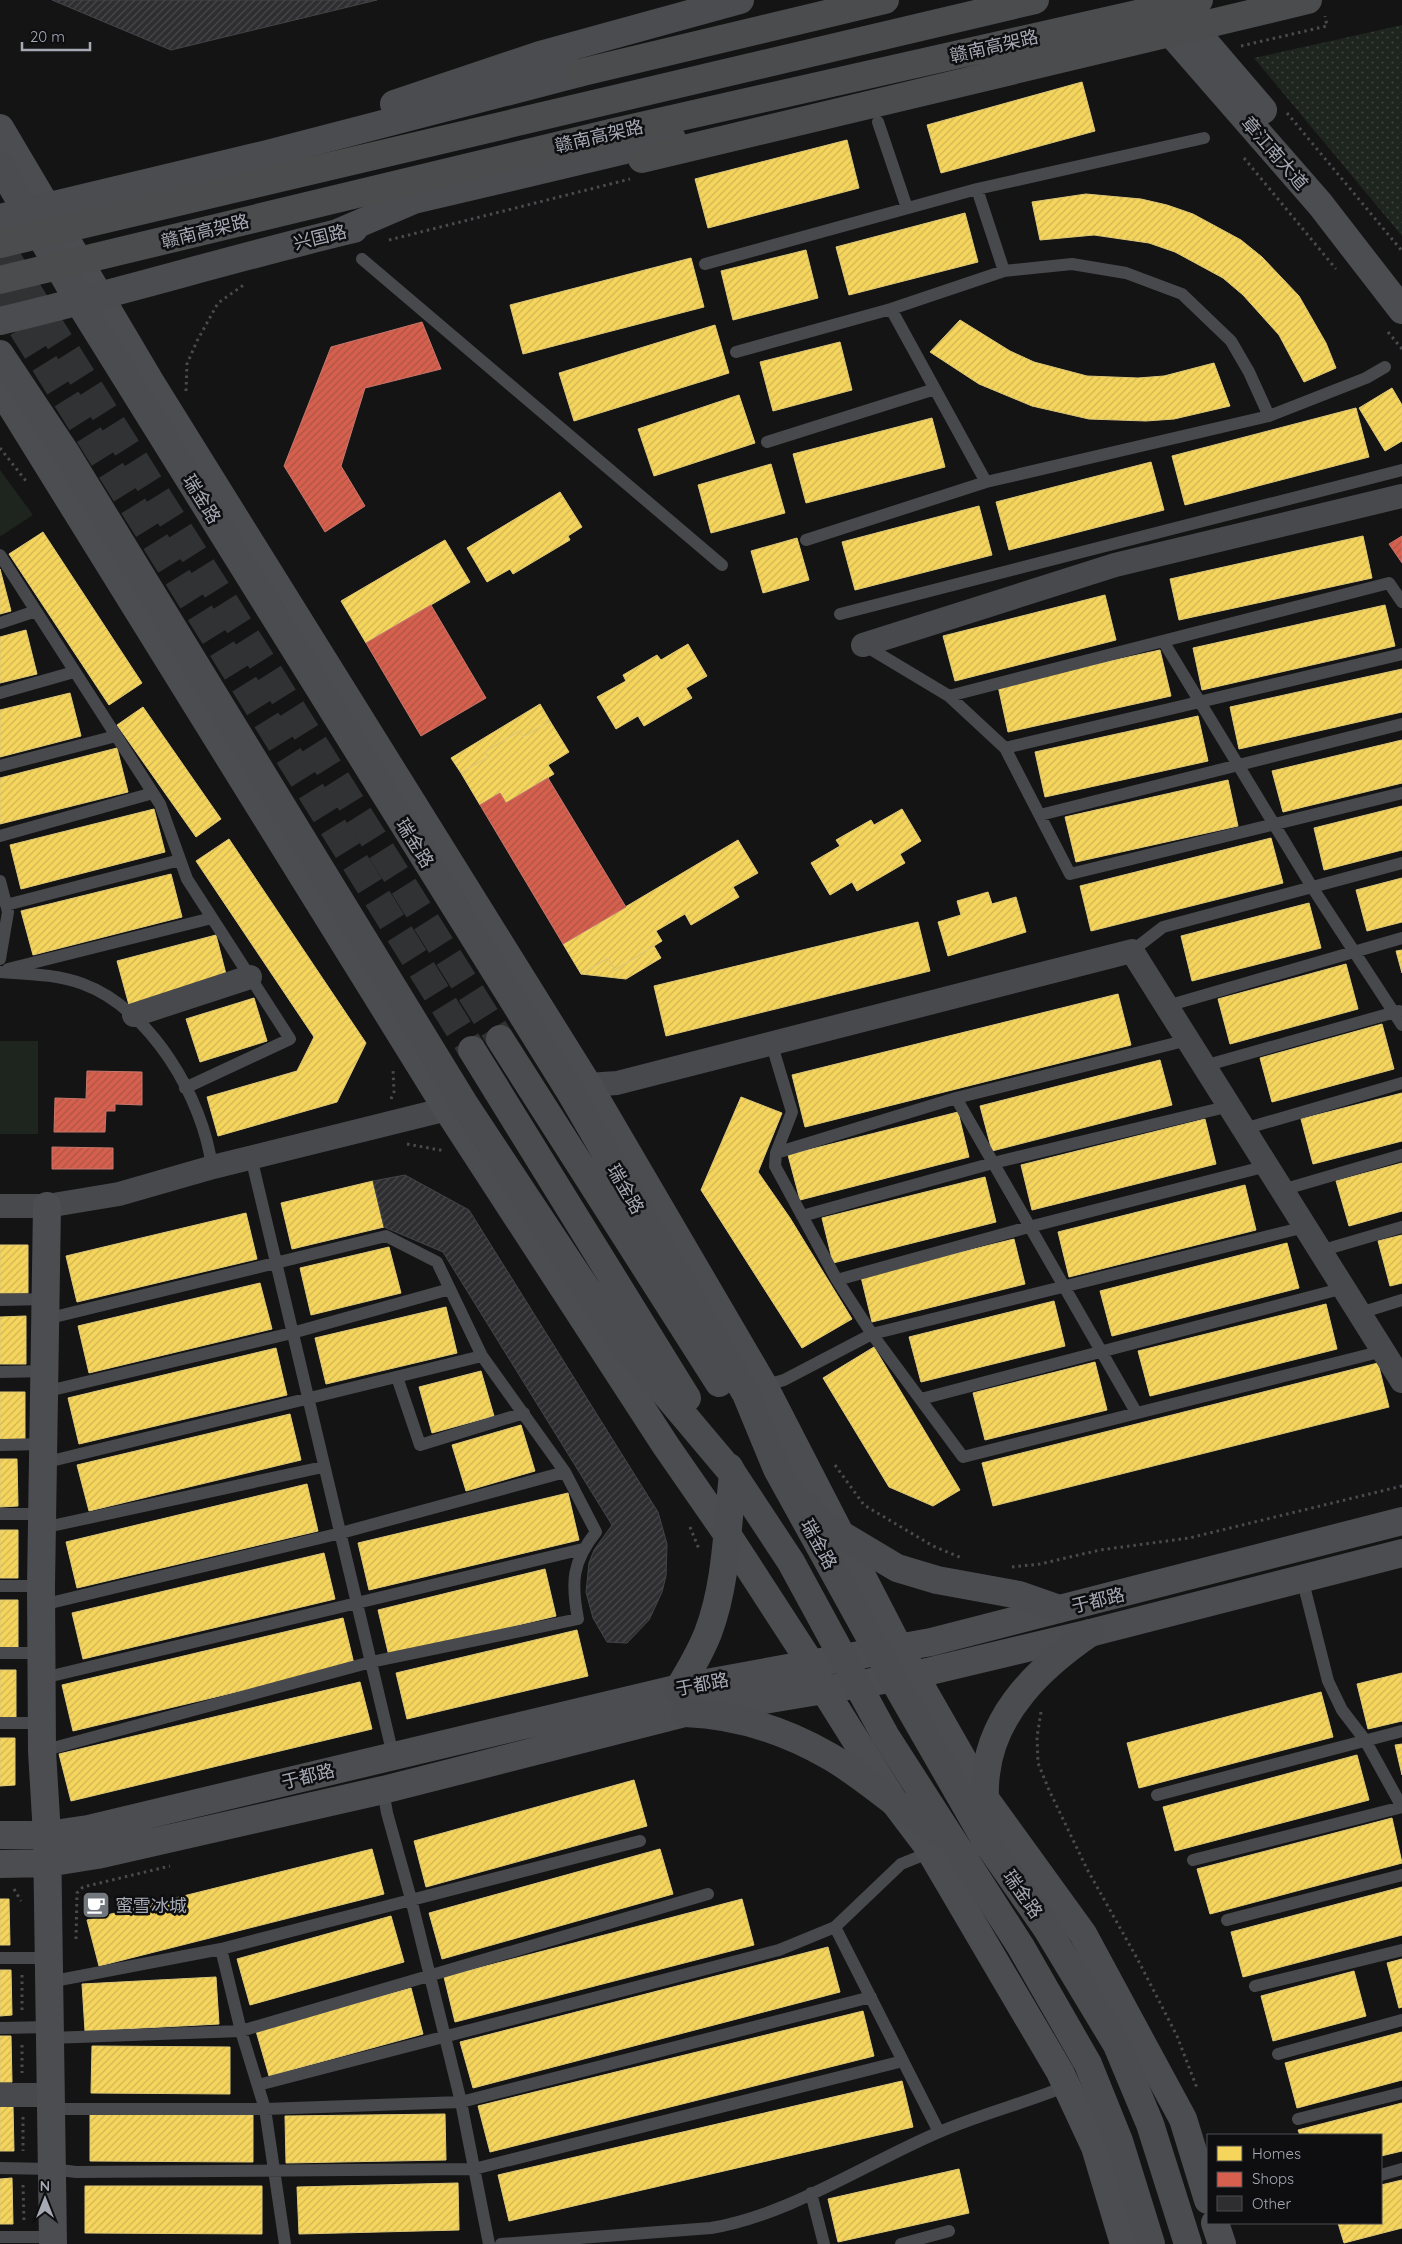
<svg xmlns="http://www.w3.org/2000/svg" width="1402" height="2244" font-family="Quicksand,'Noto Sans SC',sans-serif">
	<defs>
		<pattern id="park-dots" width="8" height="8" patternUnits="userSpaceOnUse" patternTransform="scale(1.25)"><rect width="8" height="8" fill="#1e241e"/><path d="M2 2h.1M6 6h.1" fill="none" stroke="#3c413c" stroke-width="1.8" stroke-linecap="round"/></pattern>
		<pattern id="homes-hatch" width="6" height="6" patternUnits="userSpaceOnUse" patternTransform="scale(1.25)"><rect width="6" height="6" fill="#f6d55c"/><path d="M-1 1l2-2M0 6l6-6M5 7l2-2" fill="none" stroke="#cfb554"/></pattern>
		<pattern id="shops-hatch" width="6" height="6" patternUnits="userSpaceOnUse" patternTransform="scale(1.25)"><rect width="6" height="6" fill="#d6604d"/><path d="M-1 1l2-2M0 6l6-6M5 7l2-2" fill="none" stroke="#ad5547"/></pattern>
		<pattern id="building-hatch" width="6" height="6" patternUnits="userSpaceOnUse" patternTransform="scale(1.25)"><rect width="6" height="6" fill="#2e2e30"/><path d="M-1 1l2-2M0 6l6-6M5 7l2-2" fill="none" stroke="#494a4c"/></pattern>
	</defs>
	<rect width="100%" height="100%" fill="#141414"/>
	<!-- grass -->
	<path fill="#1e241e" d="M0,470L33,515L1,536L0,535Z
		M0,1041H38V1134H0Z"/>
	<!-- park -->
	<path fill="url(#park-dots)" d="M1402,25V236L1254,58Z"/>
	<!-- homes -->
	<path fill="url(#homes-hatch)" stroke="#dec877" d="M1082,82L1095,131L941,173L927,125Z
		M847,140L859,188L708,228L695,179Z
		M1086,194L1141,199L1167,205L1193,214L1241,240L1262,257L1299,296L1326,343L1336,368L1304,382L1279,335L1243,295L1223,278L1175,252L1149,243L1094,235L1040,240L1032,202Z
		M965,213L978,262L849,295L836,247Z
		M806,250L818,298L733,320L721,271Z
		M691,258L704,307L523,354L510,305Z
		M960,320L1010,351L1034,362L1087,376L1138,378L1164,376L1214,363L1230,406L1174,419L1146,421L1089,419L1032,406L979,384L930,352Z
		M715,325L729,373L574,421L559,373Z
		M840,342L852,390L773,411L760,362Z
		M1392,388L1402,405V441L1385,451L1359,408Z
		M739,395L755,443L654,476L638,429Z
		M1356,408L1369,457L1185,505L1172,456Z
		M932,418L945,467L806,503L793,454Z
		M1151,462L1164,510L1009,550L996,502Z
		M771,464L785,513L711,533L698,485Z
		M560,492L582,527L568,536L570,540L513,574L510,569L487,582L467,548Z
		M979,506L992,555L855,590L842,542Z
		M43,532L142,683L109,705L9,554Z
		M1363,536L1372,578L1179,620L1170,579Z
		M797,538L809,580L763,593L751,551Z
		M445,540L470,582L366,643L341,601Z
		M0,569L11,611L0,614Z
		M1105,595L1116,640L955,681L943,636Z
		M1385,605L1395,646L1202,690L1193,648Z
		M26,630L37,674L0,683V637Z
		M688,644L707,676L686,688L692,698L644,726L638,716L616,729L597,697L626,681L623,675L657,655L661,660Z
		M1160,650L1171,696L1008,732L998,686Z
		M1402,669V712L1239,749L1230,707Z
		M70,693L81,736L0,757V710Z
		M540,704L550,721L523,737L519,731L485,752L488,757L461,773L451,758Z
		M143,707L221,819L196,837L117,725Z
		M1198,716L1208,761L1045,797L1035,752Z
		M550,721L569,752L548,765L554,774L506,803L500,793L480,805L461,773L488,757L485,752L519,731L523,737Z
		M1402,740V783L1283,812L1272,771Z
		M117,748L128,792L0,824V778Z
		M1228,780L1238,826L1076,862L1065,817Z
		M1402,806V850L1324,870L1314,828Z
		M154,809L165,852L21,889L10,845Z
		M902,809L921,841L900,854L905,863L857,891L852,882L830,895L811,863L840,846L836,840L871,820L874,825Z
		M1271,838L1283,883L1091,931L1080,886Z
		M229,839L366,1043L337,1102L218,1136L207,1097L297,1071L314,1037L196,861Z
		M738,840L758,873L733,887L739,897L691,925L685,914L656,931L662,941L615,970L608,958L581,974L563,944Z
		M171,874L182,917L33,955L21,911Z
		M1402,878V922L1367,931L1356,890Z
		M988,892L992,904L1016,897L1026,932L948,956L938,922L961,915L957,901Z
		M1309,903L1321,948L1192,981L1181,936Z
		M918,922L930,971L666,1036L654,986Z
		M216,935L227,978L129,1005L117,961Z
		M654,946L661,958L626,979L581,974L608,958L615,970Z
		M1402,950V973L1396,951Z
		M1346,964L1358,1009L1230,1044L1218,999Z
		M1118,994L1131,1045L805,1127L792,1075Z
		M254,998L267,1041L200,1062L186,1019Z
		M1382,1024L1394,1069L1272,1102L1260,1058Z
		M1160,1060L1172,1105L992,1151L980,1106Z
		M1402,1093V1141L1313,1164L1301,1119Z
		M741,1097L782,1113L758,1172L790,1218L852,1319L802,1348L701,1190Z
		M958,1112L969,1157L800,1200L788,1155Z
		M1205,1119L1216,1164L1032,1210L1021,1165Z
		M1402,1163V1211L1349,1226L1336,1181Z
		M985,1177L996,1222L833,1263L822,1218Z
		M373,1181L384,1227L292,1249L281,1203Z
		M1245,1185L1256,1230L1069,1277L1058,1232Z
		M246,1213L257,1259L77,1302L66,1256Z
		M1402,1235V1283L1390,1286L1378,1241Z
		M1014,1239L1025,1284L872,1322L861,1277Z
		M1287,1243L1299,1288L1112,1336L1100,1291Z
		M0,1245H28V1293H0Z
		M389,1247L401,1293L311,1315L300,1268Z
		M260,1283L272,1329L89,1373L78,1326Z
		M1054,1301L1065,1346L921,1382L909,1337Z
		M1326,1304L1337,1349L1150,1396L1138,1351Z
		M446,1307L457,1353L326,1384L315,1338Z
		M26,1316V1364H0V1317Z
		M874,1347L960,1490L933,1506L889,1487L823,1378Z
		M276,1348L287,1395L79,1444L68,1398Z
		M1095,1362L1107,1410L985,1440L973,1393Z
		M1378,1363L1389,1407L993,1506L982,1463Z
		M481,1371L494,1416L432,1433L419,1387Z
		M0,1392H25V1440H0Z
		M290,1414L301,1460L89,1511L77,1465Z
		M521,1425L535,1471L466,1491L452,1445Z
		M0,1459H17L18,1506L0,1507Z
		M307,1484L318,1531L77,1588L66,1542Z
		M568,1493L579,1540L369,1590L358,1543Z
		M0,1530H18V1578H0Z
		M324,1553L335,1599L83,1659L72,1613Z
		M545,1569L556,1616L389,1656L378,1610Z
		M0,1600H18V1647L0,1648Z
		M343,1618L354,1664L73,1731L62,1685Z
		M577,1630L588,1676L407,1719L396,1673Z
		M0,1670H16V1717L0,1718Z
		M1402,1673V1721L1368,1729L1357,1684Z
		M360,1682L372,1729L71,1801L59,1754Z
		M1321,1692L1333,1737L1139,1788L1127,1743Z
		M0,1738H15V1785L0,1786Z
		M1402,1744V1775L1395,1745Z
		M1357,1755L1369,1800L1175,1851L1163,1807Z
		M634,1780L647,1826L426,1887L414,1841Z
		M1392,1818L1402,1863L1210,1914L1197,1869Z
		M372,1849L384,1894L99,1966L87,1920Z
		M660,1849L673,1894L442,1959L429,1913Z
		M1402,1887V1935L1243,1977L1231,1932Z
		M0,1899H9L10,1945H0Z
		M742,1899L754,1945L455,2022L444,1977Z
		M391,1916L404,1962L250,2005L237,1959Z
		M828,1947L840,1992L473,2088L460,2042Z
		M1402,1959V2007L1399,2008L1387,1963Z
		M0,1970H11L12,2015L0,2016Z
		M1354,1971L1366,2016L1273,2041L1261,1996Z
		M216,1977L219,2024L85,2031L82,1984Z
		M411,1988L423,2034L269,2076L256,2031Z
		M863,2011L874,2056L490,2152L478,2106Z
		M1402,2032V2080L1297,2108L1285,2063Z
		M0,2036H11L12,2082H0Z
		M92,2046L230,2047V2094L91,2093Z
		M902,2081L913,2127L509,2221L498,2175Z
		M1402,2103V2151L1381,2156V2135H1300L1298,2130Z
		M13,2105L14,2151H0V2106Z
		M90,2114L253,2115V2162L90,2161Z
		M445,2114L446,2160L286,2163L285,2116Z
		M959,2169L969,2213L838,2242L828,2199Z
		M12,2178L13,2224H0V2179Z
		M1402,2180V2228L1344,2243L1338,2223H1381V2185Z
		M458,2183L459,2230L299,2234L297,2187Z
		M85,2186H262V2234L85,2233Z"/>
	<!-- shops -->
	<path fill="url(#shops-hatch)" stroke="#c7766c" d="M422,322L441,369L365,388L341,466L365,506L325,532L284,466L331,347Z
		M1402,536V563L1389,544Z
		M431,605L486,698L421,736L366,643Z
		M548,778L626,907L563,944L480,805L500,793L506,803Z
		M87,1071L142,1072V1105L115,1104V1111H106L105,1132H54L55,1098L86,1099Z
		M52,1147L113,1148V1169H52Z"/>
	<!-- building -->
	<path fill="url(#building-hatch)" stroke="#434448" d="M52,0H377L171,50Z
		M405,1175L469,1210L658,1512L667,1544L666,1576L662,1592L649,1620L627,1643L607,1642L593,1618L586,1592L589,1563L594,1550L612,1525L443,1252L384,1227L373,1181Z"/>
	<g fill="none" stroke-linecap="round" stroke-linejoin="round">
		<!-- primary-tunnel -->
		<path stroke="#313234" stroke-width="28" stroke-dasharray="28 14" stroke-linecap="butt" d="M0,247L500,1039
			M0,292L472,1050"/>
		<!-- path -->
		<path stroke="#4a4b4e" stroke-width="3" stroke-dasharray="2.5 4" stroke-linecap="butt" d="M1241,46L1327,26L1325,16
			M1287,113L1402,251
			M1244,158L1336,269
			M389,240L630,179
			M1388,332L1402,349
			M186,391L187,364L197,341L218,303L245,284
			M0,448L26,481
			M391,1099L394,1092L393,1070
			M407,1144L445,1151
			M835,1465L864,1505L933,1546L962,1558
			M690,1527L699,1549
			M1012,1567L1040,1564L1100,1550L1189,1538L1402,1486
			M1041,1712L1037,1737L1038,1763L1049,1790L1087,1869L1138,1960L1177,2036L1197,2088
			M14,1889L21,1901
			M76,1939L77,1893L83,1887L170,1866
			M22,1975V2011
			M22,2045V2073
			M23,2117V2151
			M23,2185L24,2221"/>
		<!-- lane -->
		<path stroke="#48494d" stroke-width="12" d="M878,122L907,208
			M977,189L1004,271
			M362,259L722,565
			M705,264L977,189L1204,138
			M891,309L986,482
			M736,352L891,309L1004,271L1072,264L1126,273L1182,294L1231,341L1249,372L1269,416
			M767,442L935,389
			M806,540L986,482L1269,416L1366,378L1385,367
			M0,555L160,804L187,879L290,1039L185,1088
			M840,614L1402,470
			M0,623L36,611
			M1163,641L1312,887L1402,1025
			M864,645L949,696L1005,748L1070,874L1402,793
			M0,693L74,672
			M949,696L1389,583L1402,602
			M1005,748L1402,654
			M0,766L116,736
			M1040,815L1402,724
			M0,836L153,793
			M0,881L8,912L0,959
			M6,905L180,860
			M1132,951L1163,927L1402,863
			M8,969L212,918
			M0,972C28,974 57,974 83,984C151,1009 203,1098 212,1167
			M1167,1006L1402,938
			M771,1042L792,1112L776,1153L775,1166L837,1280L872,1334L963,1457L1383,1351
			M1204,1066L1399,1011
			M956,1098L1136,1412
			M1244,1129L1402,1083
			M776,1153L956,1098L1188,1040
			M251,1157L393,1755
			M1282,1190L1402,1155
			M802,1216L993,1163L1230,1106
			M1320,1251L1402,1227
			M837,1280L1029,1227L1267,1166
			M0,1300L46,1299
			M1360,1313L1402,1300
			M0,1372L45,1371
			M397,1377L420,1445L524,1413
			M763,1386L784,1380L872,1334L1305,1227
			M44,1392L292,1333L450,1289
			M921,1399L1344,1288
			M0,1445L43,1444
			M43,1463L482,1356
			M0,1514H42
			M42,1528L323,1467
			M1302,1578L1328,1681L1342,1710L1365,1740L1402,1807
			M0,1586H41
			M42,1605L341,1533L565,1472
			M0,1653H42
			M43,1678L583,1549
			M0,1723H43
			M42,1751L371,1662L578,1619C571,1582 572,1562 596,1532L565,1472L482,1356L437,1262L386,1236L46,1319
			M383,1790L387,1813L411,1899L461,2102L489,2244
			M1157,1795L1402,1731
			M1193,1860L1402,1807
			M1227,1920L1402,1875
			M835,1927L939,2132
			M221,1949L241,2031L265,2109L285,2244
			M0,1958H48
			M49,1982L221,1949L640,1841
			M1255,1986L1402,1950
			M0,2028L50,2027
			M50,2038L241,2031L708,1894
			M1278,2054L1402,2020
			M258,2085L779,1950L835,1927L901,1864L933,1851
			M51,2109H265L461,2102L871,1997
			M1298,2119L1402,2093
			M0,2168L52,2169L76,2172L474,2169L903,2061
			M1381,2175L1402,2169
			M811,2193L824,2244
			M0,2237H53
			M501,2244L711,2228C789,2215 865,2164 937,2133C980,2114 1026,2103 1069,2085
			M901,2244L949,2231"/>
		<!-- street -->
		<path stroke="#48494d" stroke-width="24" d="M863,645L1115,565L1402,496
			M134,1015L250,977
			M573,1089L588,1085L617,1083L1132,951L1402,1381
			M0,1206H47L119,1194L213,1167L463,1105
			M0,2095H51"/>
		<!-- secondary -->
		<path stroke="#4c4d51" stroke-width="28" d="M1179,12L1263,110
			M1156,16L1320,204L1402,310
			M0,128L151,383L588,1085L764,1386L899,1648L986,1800L1083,1934L1183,2119L1208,2200
			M0,388L447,1109L666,1446L727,1534L810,1662L823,1688L895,1803L926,1844L1060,2072L1095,2147L1124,2244
			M47,1206L41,1586L42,1751L47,1835L53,2244
			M0,1835H47L88,1829L679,1688L931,1642L1402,1521
			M0,1864L47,1863L97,1855L383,1790L685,1713L914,1675L1090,1633L1402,1553
			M1215,2223L1222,2244"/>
		<!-- primary -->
		<path stroke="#4a4c4f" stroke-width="28" d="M394,104L540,55L740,0
			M0,166L79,302L569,1090L746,1394L777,1469L893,1679L986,1841L1047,1929L1117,2045L1150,2124L1188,2244
			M0,218L263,155L579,73
			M337,233L414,200L672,139
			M0,321C119,293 236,257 354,229
			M0,354L66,453L465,1105L621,1341L733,1474L791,1562L885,1735L1021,1947L1088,2064L1119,2141L1151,2244
			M500,1039L719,1383
			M472,1050L687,1398
			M807,1506L820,1522L897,1568L937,1580L1019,1595L1059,1609
			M679,1688C690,1670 700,1653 708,1633C727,1583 727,1527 733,1474L729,1467
			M685,1713C737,1715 784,1730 829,1756C852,1769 873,1786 894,1802C910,1815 928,1825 945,1835
			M986,1839C986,1818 983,1795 986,1774C993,1711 1042,1666 1090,1633"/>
		<!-- highway -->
		<path stroke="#4a4c4e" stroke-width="28" d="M579,73L885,0"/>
		<!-- highway-bridge -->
		<path stroke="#4a4c4e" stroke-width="28" d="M642,159L1308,0
			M0,244L1035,0
			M0,280L614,132L1199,0"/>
	</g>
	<!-- icons -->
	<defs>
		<symbol id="cafe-square" viewBox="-11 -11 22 22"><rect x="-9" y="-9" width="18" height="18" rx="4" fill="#72767d" stroke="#0e0e10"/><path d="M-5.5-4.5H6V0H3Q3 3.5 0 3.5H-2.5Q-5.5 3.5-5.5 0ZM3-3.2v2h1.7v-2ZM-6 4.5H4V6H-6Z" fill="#fff"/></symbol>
	</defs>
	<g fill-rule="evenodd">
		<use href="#cafe-square" x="80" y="1889" width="32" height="32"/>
	</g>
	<g text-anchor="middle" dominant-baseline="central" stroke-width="5" stroke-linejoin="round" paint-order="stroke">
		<!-- street labels -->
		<g font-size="18" fill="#a5aab5" stroke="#0e0e10">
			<text transform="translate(994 46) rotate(-13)">赣南高架路</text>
			<text transform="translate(599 136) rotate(-13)">赣南高架路</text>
			<text transform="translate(1275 153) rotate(49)">章江南大道</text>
			<text transform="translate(205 231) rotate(-14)">赣南高架路</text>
			<text transform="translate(320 237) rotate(-14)">兴国路</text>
			<text transform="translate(202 499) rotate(58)">瑞金路</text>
			<text transform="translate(415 843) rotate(58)">瑞金路</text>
			<text transform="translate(626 1189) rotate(60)">瑞金路</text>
			<text transform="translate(819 1544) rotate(61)">瑞金路</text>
			<text transform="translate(1098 1600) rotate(-14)">于都路</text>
			<text transform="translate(702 1684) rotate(-11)">于都路</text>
			<text transform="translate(308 1776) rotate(-14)">于都路</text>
			<text transform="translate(1023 1894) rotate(55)">瑞金路</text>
		</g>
		<!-- poi labels -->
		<g font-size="18" fill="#a5aab5" stroke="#0e0e10" text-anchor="start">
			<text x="115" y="1905">蜜雪冰城</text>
		</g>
	</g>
	<!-- legend -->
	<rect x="1207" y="2134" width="175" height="90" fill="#0e0e10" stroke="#4a4c52"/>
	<rect x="1217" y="2146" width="25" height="15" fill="#f6d55c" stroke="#4a4c52"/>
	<text x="1252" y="2159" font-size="15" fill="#a5aab5">Homes</text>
	<rect x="1217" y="2172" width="25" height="15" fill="#d6604d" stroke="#4a4c52"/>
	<text x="1252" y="2184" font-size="15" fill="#a5aab5">Shops</text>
	<rect x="1217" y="2196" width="25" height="15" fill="#2e2e30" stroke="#4a4c52"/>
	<text x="1252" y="2209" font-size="15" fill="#a5aab5">Other</text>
	<!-- north arrow -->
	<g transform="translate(45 2199)" stroke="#0e0e10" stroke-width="4" paint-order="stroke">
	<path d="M0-4L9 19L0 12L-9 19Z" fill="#a5aab5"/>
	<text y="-8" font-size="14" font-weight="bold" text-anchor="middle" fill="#a5aab5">N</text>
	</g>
	<!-- scale -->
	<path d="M22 42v8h68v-8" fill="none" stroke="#a5aab5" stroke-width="2.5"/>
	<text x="30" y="42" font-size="15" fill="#a5aab5" stroke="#0e0e10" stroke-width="4" paint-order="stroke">20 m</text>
</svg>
